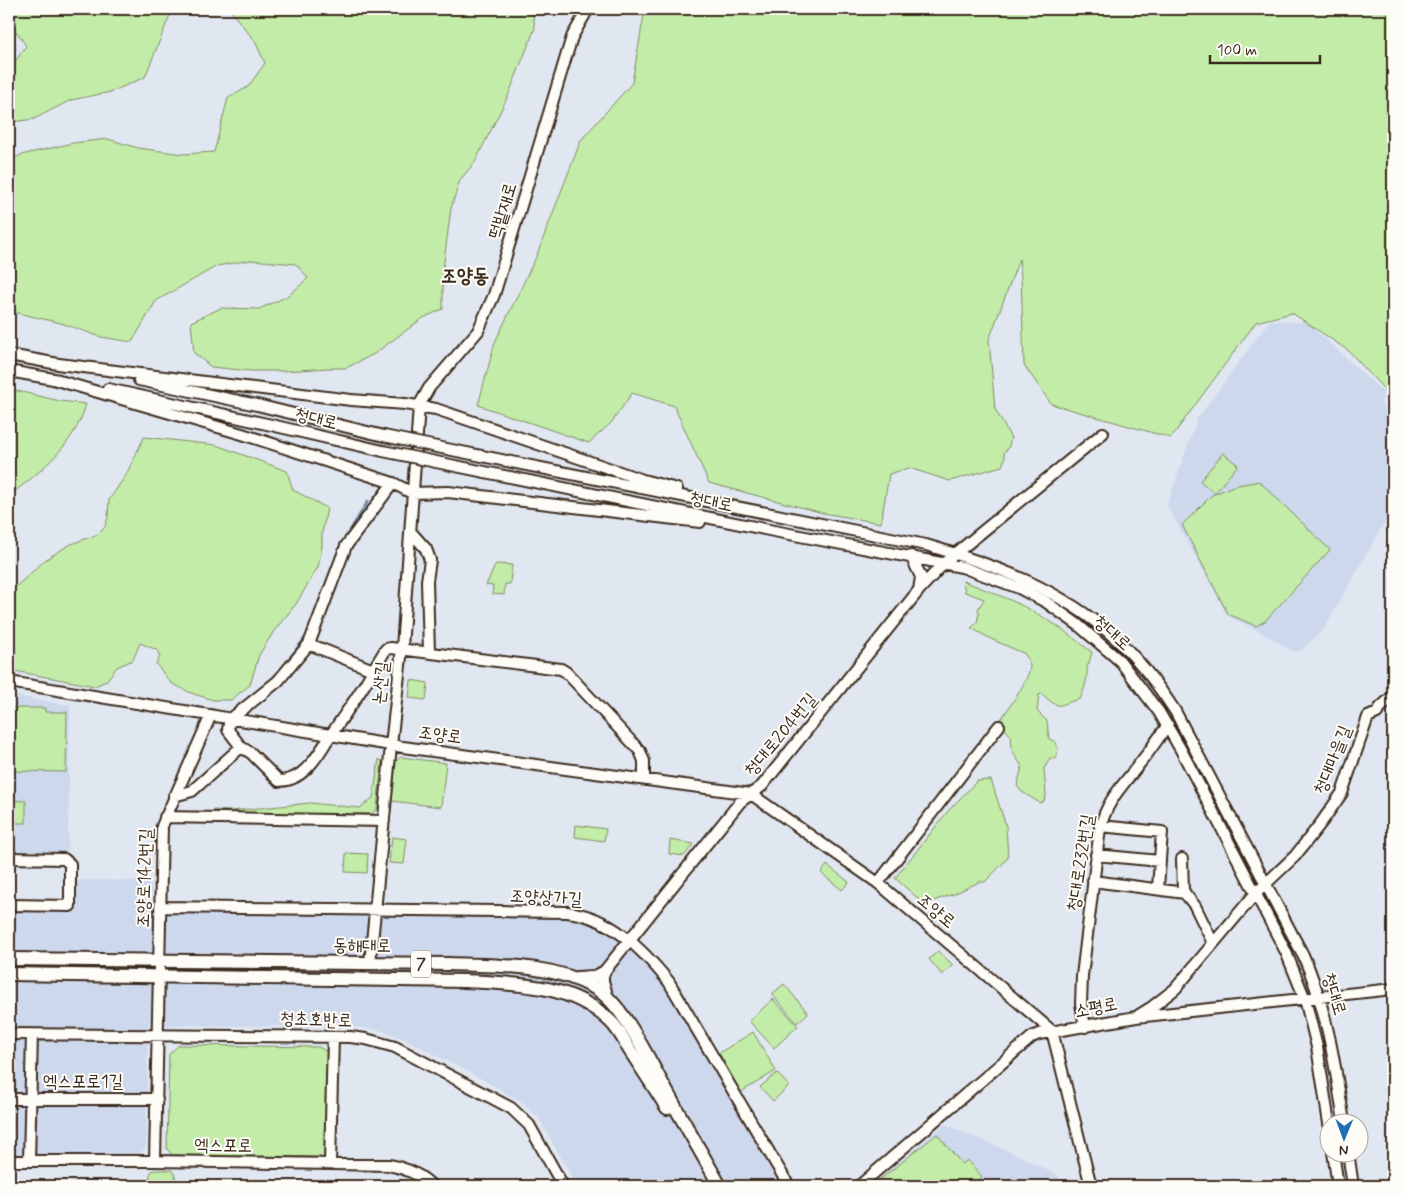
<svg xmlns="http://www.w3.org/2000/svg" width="1402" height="1195" font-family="Mynerve,'Poor Story',sans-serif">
	<rect width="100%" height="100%" fill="#e1e7f1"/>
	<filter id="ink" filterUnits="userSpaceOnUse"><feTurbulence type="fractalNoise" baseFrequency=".02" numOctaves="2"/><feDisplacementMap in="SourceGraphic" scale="10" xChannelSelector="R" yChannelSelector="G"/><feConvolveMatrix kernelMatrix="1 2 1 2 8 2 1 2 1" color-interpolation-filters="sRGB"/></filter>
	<g filter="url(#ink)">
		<!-- built -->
		<path fill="#ced8ed" d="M1270,320L1308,323L1384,393L1381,405L1393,417V458L1392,460L1393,495L1388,505L1386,520L1324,629L1301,651H1293L1255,629L1228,616L1167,505L1197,419Z
			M9,695L70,705L68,854L9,853Z
			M79,880L151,881V911L566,916L576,917L595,924L620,941L653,969L672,994L712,1065L784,1186H577L538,1117L520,1101L478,1077L403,1038L379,1030L351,1027L148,1025L146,1148L139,1154L9,1157V910H73L75,883Z
			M945,1124L1015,1154L1059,1176L1060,1186H870Z"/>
		<!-- green -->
		<path fill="#c2eca8" stroke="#7e8b63" d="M9,9H171L170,15L145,77L111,92L71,100L34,119L12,122L9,118V70L26,46L17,32L9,33Z
			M229,9H532L535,28L508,96L475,162L460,180L451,208L443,269V309L423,318L374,354L346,368H328L286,371H251L211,367L194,353L191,322L221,308L259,309L288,296L308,278L296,264L251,260L217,266L156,301L132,342L101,337L61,323L9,311V161L21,155L73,143L108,139L138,148L183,154L214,152L228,98L248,87L265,63L255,41Z
			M645,9H1393V403L1390,396L1349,351L1292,313L1256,322L1171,438L1051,404L1024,365L1021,277L1019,259L989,340L995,409L1011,438L1008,449L1004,452L1005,458L1002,466L950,481L909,468L889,474L881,523L823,513L709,483L674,406L632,393L612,422L589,443L478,405L495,342L536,257L581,140L632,83Z
			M9,389L60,401L86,404C75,445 41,471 9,496Z
			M144,437L216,445L287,471L293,490L327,508L322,533V547L318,567L296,604L274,631L259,655L250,685L231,700H213L191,693L171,683L156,664L160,657L157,650L140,643L133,660L117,667L106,681L95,686L9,670V593L45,560L69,545L98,534L105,527L108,517L109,500L126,475Z
			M1223,453L1238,465L1215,493L1200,481Z
			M1259,481L1330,550L1265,621L1256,626L1228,614L1182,525L1212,495L1233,486Z
			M496,564L512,565L510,584H505L504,595L492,594L493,586L486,585Z
			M963,581C992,592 1021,603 1048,620C1063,629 1077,641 1092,652L1089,663L1087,667C1088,678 1085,688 1080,699C1058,704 1061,712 1042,694L1039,695L1037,711L1047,721L1049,739L1056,742L1058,750L1055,759L1050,758L1044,769L1046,795L1044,801L1040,803L1022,792L1017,786L1022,767L1012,750L1011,736L999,722C1007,710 1031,678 1030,665C1029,662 1027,657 1025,654L991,639L971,628L977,623L979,613L978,609L984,599L965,592Z
			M411,680L428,683L426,700L409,698Z
			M9,708H45V712H67L66,772L9,771Z
			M401,757L446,763L441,807L392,801L396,761Z
			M379,759L382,761L377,809L371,814L212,813L213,810L230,811L310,803L360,808L373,798Z
			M991,780L1006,826L1008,858L985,882H979L954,894L924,904L895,878L949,810L977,781Z
			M9,800L26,801V823H9Z
			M576,825L606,829L604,841L575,837Z
			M392,837L407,839L404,864L389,863Z
			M670,840L694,844L684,856L669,854Z
			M346,853L368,854L367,873L345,872Z
			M827,865L849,882L842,890L821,873Z
			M938,951L953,965L942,975L929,959Z
			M784,984L808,1013L797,1023L772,994Z
			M773,999L798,1026L774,1048L749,1021Z
			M753,1032L776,1071L741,1092L719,1053Z
			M179,1045L319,1047L327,1052L325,1152L317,1157L172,1155L167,1149L169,1054Z
			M777,1073L789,1086L773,1101L760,1087Z
			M937,1134L962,1164L968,1160L982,1177L971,1186H872Z
			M153,1170H172L175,1174L176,1184L181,1186H142L149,1183L150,1174Z"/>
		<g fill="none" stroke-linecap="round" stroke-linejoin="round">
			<!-- stream -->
			<path stroke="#728b9f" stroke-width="2.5" d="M343,542L368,501
				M317,610L340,549
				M265,685L278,673L308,634
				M240,704L249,698"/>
			<defs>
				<path id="minor" d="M9,355L64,365
					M59,364L351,400L405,404L436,409L643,480L677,489
					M9,371L59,380
					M53,379L242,434L393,483L412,493L448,492L700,522
					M139,380L257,405L384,436
					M108,389L267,424L383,451
					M437,447L926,545C995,565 1061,589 1115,638C1139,659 1158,685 1175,711L1303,955C1327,1008 1335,1065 1344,1122
					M436,462L774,531L962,567L1019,588L1046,602L1077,624L1120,661L1159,712L1181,750L1286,952L1305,999L1317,1047L1330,1130
					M410,531L426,549L430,560L427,581L429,652
					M911,556L921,577L919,590
					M309,644L373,670L386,649L391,648L561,669L566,672L640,751L644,761V779
					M9,682L403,747L751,794L878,883L1052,1031L1091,1186
					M230,718L228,730L241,747
					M232,718L278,681L309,644L346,546L393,483
					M174,796L192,791L241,747L251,753L279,781C289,781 299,776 306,769C317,759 323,746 331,735C345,713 361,693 373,670
					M165,817L384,821
					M1100,826L1162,832L1158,888
					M1096,855L1160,861
					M9,858L64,859L70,864V906L9,905
					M1182,859L1183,891L1195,906L1213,943
					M1093,881L1185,893
					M878,883L999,726
					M160,907L567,912C610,916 643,950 669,982L789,1186
					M370,963L391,745L402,648L419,406L429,388L478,331L494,295L572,37L588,9
					M608,998L603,981V973L740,802L762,786L919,590L944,563L1103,433
					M1139,1015L1152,1007L1175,989L1255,894L1295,856L1321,823L1342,793L1368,717L1377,713L1380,708L1393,696
					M1085,1027L1081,1004L1082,976L1100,828C1108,798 1122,787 1140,763C1150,751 1158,738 1168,725
					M9,1034L350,1037L366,1039L395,1047L511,1108L529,1125L563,1186
					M9,1099H157
					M1333,1152L1338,1186
					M1348,1152L1353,1186
					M9,1161H155L389,1165C405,1168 420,1174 432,1186
					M29,1161L32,1034
					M155,1161L162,826L211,715
					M330,1164L333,1037
					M859,1186L1032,1037L1039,1034L1136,1017L1393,989"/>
				<path id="major" d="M9,959L449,964C498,966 551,963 595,988C623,1004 646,1055 662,1083C681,1118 701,1152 720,1186
					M9,974L465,981C516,984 571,983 610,1021C618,1028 624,1040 629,1049C642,1069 655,1088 667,1108
					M577,978L595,977L603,973"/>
			</defs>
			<!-- minor casing -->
			<use href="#minor" stroke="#3b2a1e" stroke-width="14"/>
			<!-- major casing -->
			<use href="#major" stroke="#3b2a1e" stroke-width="16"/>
			<!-- minor -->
			<use href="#minor" stroke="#fdfcf7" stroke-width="10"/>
			<!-- major -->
			<use href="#major" stroke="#fdfcf7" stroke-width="12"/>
			<defs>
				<path id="minor-bridge" d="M384,436L437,447
					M383,451L436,462"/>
			</defs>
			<!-- minor-bridge casing -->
			<use href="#minor-bridge" stroke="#3b2a1e" stroke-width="14" stroke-linecap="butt"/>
			<!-- minor-bridge -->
			<use href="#minor-bridge" stroke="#fdfcf7" stroke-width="10"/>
		</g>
	</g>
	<g text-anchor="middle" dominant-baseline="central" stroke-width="4" stroke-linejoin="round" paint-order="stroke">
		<!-- shield labels -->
		<rect fill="#fdfcf7" stroke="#75695f" stroke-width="1" x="411" y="950.5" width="20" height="27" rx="4"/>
		<g font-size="16" font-weight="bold" fill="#3b2a1e">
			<text x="421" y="964">7</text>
		</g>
		<!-- street labels -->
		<g font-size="18" fill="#3b2a1e" stroke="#fdfcf7">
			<text transform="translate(503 211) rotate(-73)">떡밭재로</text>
			<text transform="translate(316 419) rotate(14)">청대로</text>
			<text transform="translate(711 502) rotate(11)">청대로</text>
			<text transform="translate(1112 633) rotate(42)">청대로</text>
			<text transform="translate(381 683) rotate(-84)">논산길</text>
			<text transform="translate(440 735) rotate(8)">조양로</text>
			<text transform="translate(781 735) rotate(-50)">청대로204번길</text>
			<text transform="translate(1333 760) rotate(-68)">청대마을길</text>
			<text transform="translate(1081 863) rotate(-81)">청대로232번길</text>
			<text transform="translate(145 878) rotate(-88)">조양로142번길</text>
			<text transform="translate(546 898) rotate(3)">조양상가길</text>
			<text transform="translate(936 911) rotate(40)">조양로</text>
			<text transform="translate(362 946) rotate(1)">동해대로</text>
			<text transform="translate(1334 994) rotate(73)">청대로</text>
			<text transform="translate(1096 1008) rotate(-11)">소평로</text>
			<text transform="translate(316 1020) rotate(2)">청초호반로</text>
			<text x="83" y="1082">엑스포로1길</text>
			<text transform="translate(223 1146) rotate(1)">엑스포로</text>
		</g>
		<!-- quarter labels -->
		<g font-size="20" font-weight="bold" fill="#3b2a1e" stroke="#fdfcf7">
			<text x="465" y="276">조양동</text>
		</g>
	</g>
	<!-- margin -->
	<rect width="1402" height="1195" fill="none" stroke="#fdfcf7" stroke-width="30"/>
	<rect x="15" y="15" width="1372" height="1165" fill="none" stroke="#3b2a1e" stroke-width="2" filter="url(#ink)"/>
	<!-- north arrow -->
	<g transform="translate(1344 1138) rotate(181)"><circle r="24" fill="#fdfcf7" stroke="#afa8a0"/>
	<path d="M0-4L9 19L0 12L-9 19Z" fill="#1f6fb2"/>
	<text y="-8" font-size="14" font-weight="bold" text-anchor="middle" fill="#3b2a1e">N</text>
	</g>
	<!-- scale -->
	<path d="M1210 55v8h110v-8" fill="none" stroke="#3b2a1e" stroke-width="2.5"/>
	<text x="1217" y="55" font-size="15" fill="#3b2a1e" stroke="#fdfcf7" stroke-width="4" paint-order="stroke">100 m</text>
</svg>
